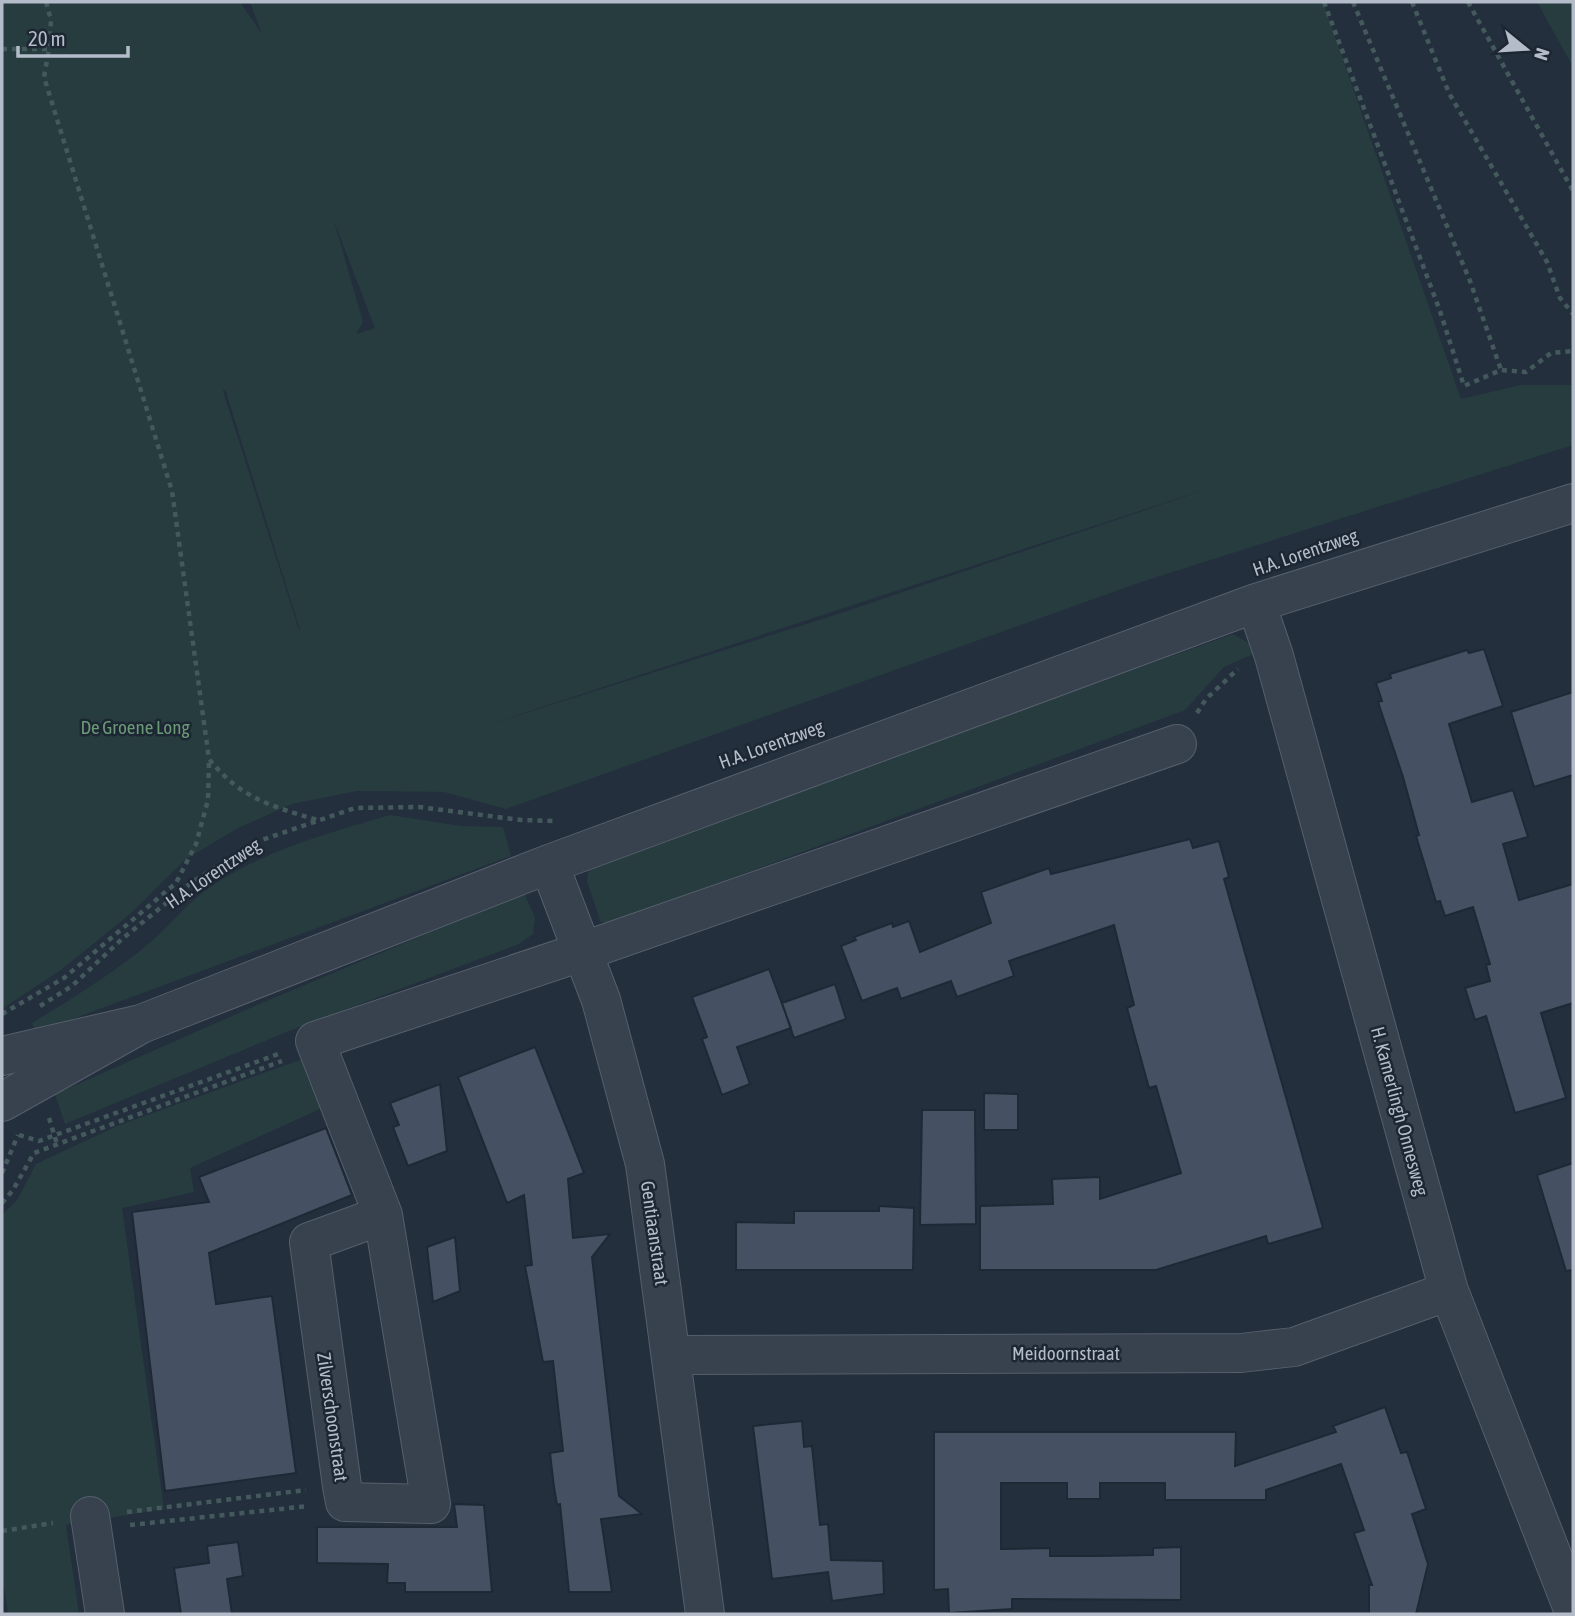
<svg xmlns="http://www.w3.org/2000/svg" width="1575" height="1616" font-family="'Asap Condensed',sans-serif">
	<rect width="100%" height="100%" fill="#242f3e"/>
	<!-- green -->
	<path fill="#263c3f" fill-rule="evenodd" d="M2,2H240L262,34L250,2H1323L1461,399L1521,385H1573V445L1144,581L506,809L444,792L357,791L292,804L236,829L186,859L130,914L61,970L3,1008ZM334,221L375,328L356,334L363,322ZM225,389L300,630H299L223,391ZM1222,484L838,614L481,727Z
		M1537,2H1573V67Z
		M1233,634L1254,646L1256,653L1224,667L1185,710L608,924L600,921L587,881L589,866Z
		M390,815L461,826L503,827L511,856L35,1033L32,1023C73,998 115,972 152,941C169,926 184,907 202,893C257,852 326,834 390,815Z
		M524,893L535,917L533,934L519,944L289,1031L65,1124L55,1094L257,1005Z
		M311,1056L331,1104L190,1168L194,1192L122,1208L164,1509L66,1525L79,1614H8L2,1572V1215L17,1200L36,1164L117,1126Z"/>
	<!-- building -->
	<path fill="#455162" stroke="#1f2835" stroke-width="2" d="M1484,649L1503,706L1449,724L1472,802L1513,790L1528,837L1503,844L1519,900L1573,884V1003L1541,1013L1566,1098L1515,1113L1486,1016L1475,1020L1465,988L1490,981L1486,965L1490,964L1473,907L1445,916L1440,901L1436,902L1416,836L1419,835L1403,777L1378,702L1382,701L1376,683L1391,678L1390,674L1467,650L1469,653Z
		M1573,692V775L1534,787L1511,712Z
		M1190,839L1193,848L1219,841L1229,877L1224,879L1323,1228L1268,1244L1266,1236L1156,1270H980V1206L1053,1204L1052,1179L1100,1177V1199L1181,1173L1156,1086L1149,1088L1127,1008L1134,1005L1114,925L1009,961L1014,976L957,997L951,981L901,999L897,988L862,1001L841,946L856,940L854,937L892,923L893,927L909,921L920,952L991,923L981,892L1049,868L1051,874Z
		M769,969L791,1028L737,1047L750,1084L722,1095L702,1039L707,1037L692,997Z
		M835,984L846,1019L794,1038L782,1003Z
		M535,1047L584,1173L568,1179L573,1238L610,1234L592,1257L617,1480L619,1496L642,1514L601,1519L612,1592H569L560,1504L557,1505L554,1487L550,1453L563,1451L553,1361L543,1362L525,1266L532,1265L524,1195L507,1203L458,1077Z
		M440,1084L447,1151L408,1166L393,1127L399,1125L390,1103Z
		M984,1093L1018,1094V1130H984Z
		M922,1110H975L976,1224L920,1225Z
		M326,1128L352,1195L209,1253L216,1304L272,1296L296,1473L165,1491L132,1212L209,1202L199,1177Z
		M1573,1163V1270L1566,1271L1537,1175Z
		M879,1206L914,1208L913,1270H736V1222L794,1223V1211H879Z
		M455,1237L460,1291L433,1302L427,1247Z
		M1385,1407L1401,1453L1407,1452L1426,1509L1412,1514L1428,1564L1416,1614H1369V1585H1372L1354,1533L1364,1530L1341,1464L1266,1490V1500H1165V1483H1100V1499H1067V1483H1001V1549L1050,1548V1556H1099L1153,1555V1548L1181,1547V1600L1012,1599V1609L949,1613L948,1589L934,1590V1432H1236L1235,1466L1336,1432L1333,1426Z
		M802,1421L804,1447L812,1446L820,1525L828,1524L831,1560L883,1561L884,1594L832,1601L828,1572L772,1579L753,1426Z
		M454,1504L484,1505L492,1592H405V1583H387L388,1564L317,1563V1527H457Z
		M238,1542L243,1576L227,1579L232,1614H181L174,1568L209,1563L207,1546Z"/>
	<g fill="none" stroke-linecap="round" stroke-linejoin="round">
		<defs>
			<path id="minor" d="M1256,603L1274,656L1449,1291L1573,1609
				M549,864L601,1000L645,1164L705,1614
				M141,1024L549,864L1256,603L1573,503
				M2,1056L141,1024L2,1102
				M383,1215L309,1242L342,1486L345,1502L431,1504L383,1215L315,1041L584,951L1177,744
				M672,1355L1241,1353L1294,1347L1449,1291
				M90,1516L105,1614"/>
		</defs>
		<!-- minor casing -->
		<use href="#minor" stroke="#565f6c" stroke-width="40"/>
		<!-- path -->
		<path stroke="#44595c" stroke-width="4.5" stroke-dasharray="5 5" stroke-linecap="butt" d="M46,2L51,20L49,49
			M1324,2L1440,311L1464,386L1501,370L1526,372L1551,353L1573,351
			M1353,2L1470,281L1501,370
			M1412,2L1449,93L1547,262L1560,298L1573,314
			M1468,2L1573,191
			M2,49H49L44,77L172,491L209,759C240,798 271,806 317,820
			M1197,713L1206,699L1238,669
			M40,1006L72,986L122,939L191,883L256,842L355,808L419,807L521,820L553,821
			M2,1014L64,978L176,883L196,844L208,800L209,760
			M49,1118L57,1144
			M19,1135L39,1141L281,1053
			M2,1173L18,1135
			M2,1203L13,1190L34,1153L282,1061
			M127,1512L306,1490
			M130,1525L309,1506
			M2,1531L53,1523"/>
		<!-- minor -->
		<use href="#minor" stroke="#38414e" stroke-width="38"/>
	</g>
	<g text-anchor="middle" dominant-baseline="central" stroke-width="5" stroke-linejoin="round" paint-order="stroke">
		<!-- street labels -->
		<g font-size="19" fill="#b4bcc9" stroke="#1d2633">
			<text transform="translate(1305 552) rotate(-19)">H.A. Lorentzweg</text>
			<text transform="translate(771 744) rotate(-20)">H.A. Lorentzweg</text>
			<text transform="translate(213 873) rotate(-34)">H.A. Lorentzweg</text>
			<text transform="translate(1400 1111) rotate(75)">H. Kamerlingh Onnesweg</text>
			<text transform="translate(655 1233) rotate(82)">Gentiaanstraat</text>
			<text x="1066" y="1353">Meidoornstraat</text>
			<text transform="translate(333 1417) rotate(82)">Zilverschoonstraat</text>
		</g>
		<!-- park labels -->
		<g font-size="19" fill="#6b9a76" stroke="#1d2633">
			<text x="135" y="727">De Groene Long</text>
		</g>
	</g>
	<!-- border -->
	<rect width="1575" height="1616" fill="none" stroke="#b4bcc9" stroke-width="7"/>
	<!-- north arrow -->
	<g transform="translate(1526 49) rotate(108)" stroke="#1d2633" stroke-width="5" paint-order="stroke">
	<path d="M0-5L12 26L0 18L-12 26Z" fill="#b4bcc9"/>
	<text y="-10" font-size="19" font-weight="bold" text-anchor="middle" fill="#b4bcc9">N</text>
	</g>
	<!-- scale -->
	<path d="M18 46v10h110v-10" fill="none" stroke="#b4bcc9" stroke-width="3.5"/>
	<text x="28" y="46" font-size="21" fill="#b4bcc9" stroke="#1d2633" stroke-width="5" paint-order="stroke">20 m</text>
</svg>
